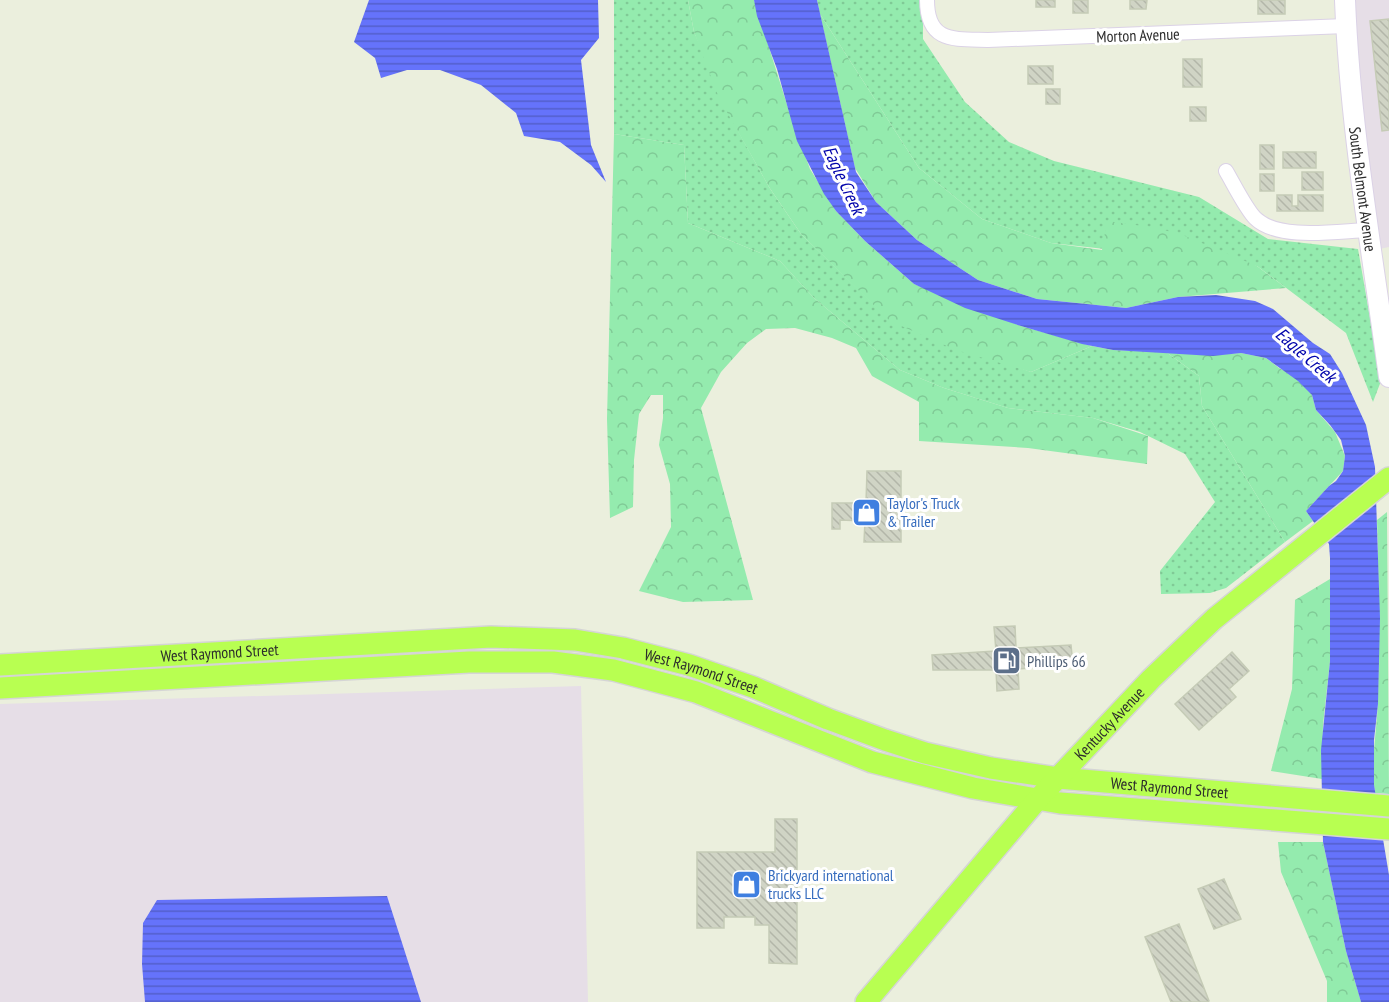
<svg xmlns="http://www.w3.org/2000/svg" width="1389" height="1002" font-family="'PT Sans Narrow',sans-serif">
	<defs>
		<pattern id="grass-dots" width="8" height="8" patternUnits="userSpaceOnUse" patternTransform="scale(1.5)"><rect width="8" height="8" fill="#94ebae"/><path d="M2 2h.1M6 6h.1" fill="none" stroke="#80ca96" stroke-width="1.8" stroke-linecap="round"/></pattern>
		<pattern id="forest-crowns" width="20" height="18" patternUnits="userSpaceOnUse" patternTransform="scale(1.5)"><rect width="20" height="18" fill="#94ebae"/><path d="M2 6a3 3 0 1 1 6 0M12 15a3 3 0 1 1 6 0" fill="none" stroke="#80ca96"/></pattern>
		<pattern id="water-rules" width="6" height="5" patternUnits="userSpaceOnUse" patternTransform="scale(1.5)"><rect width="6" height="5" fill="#6573fb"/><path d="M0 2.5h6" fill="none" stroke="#535fcb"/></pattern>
		<pattern id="building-back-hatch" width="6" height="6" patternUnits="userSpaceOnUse" patternTransform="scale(1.5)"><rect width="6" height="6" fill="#d0d4c5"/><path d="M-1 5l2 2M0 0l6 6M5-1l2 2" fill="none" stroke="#b3b6a9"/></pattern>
	</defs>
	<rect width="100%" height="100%" fill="#ebefdd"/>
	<!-- industrial -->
	<path fill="#e6dee7" d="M1353,0H1389V247L1379,249L1362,112Z
		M581,686L588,1002H0V704Z"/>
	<!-- grass -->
	<path fill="url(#grass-dots)" d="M614,0H688L694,32L738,131L769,187L801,234L890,320L1031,372L1092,346L1113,350L1166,352L1199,376L1202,406L1285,542L1226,588L1210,593L1161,594L1160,571L1215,502L1185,454L1140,432L1093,418L1008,408L944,388L900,370L814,298L780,261L688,223L684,145L614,134Z
		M817,0H923V39L965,102L1009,142L1054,161L1199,197L1268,239L1358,249L1381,381L1373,402L1346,333L1257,266L1051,243L982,219L919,168L820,14Z"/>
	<!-- forest -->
	<path fill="url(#forest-crowns)" d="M688,0H754L789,111L810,169L836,211L865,241L914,284L1021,326L1092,346L1031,372L956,350L890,321L801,234L769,187L719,98L694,32Z
		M820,14L919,168L982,219L1051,243L1102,250L1107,221L1157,228L1185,236L1257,266L1286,288L1178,297L1126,308L1037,299L978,280L917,240L876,202L855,168Z
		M614,134L684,145L688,223L780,261L814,298L900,370L944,388L1008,408L1093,418L1148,436L1147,464L1028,448L919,441V402L872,376L856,348L832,338L795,328L766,329L747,343L721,372L701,408L753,600L683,602L639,591L671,527L670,484L659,445L663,418V395H651L639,414L634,460L633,507L610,518L607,419Z
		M1166,352L1213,355L1241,353L1266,358L1279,368L1301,380L1312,395L1316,410L1335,432L1345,456L1343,471L1306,511L1313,521L1285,542L1202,406L1199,376Z
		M1387,512L1389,794L1375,793C1370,762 1377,732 1378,701C1379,640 1379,580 1377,520Z
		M1330,579V661L1323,725L1322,779L1271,771L1292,689L1295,600Z
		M1278,842H1323L1346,951L1361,1002H1327V981L1281,872Z"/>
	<!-- water -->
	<path fill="url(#water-rules)" d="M369,0H598L599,38L581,60L591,145L606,182L591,165L560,142L524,136L516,113L481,85L440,70H407L381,78L375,58L354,42Z
		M754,0H817L856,172L876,202L917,240L978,280L1037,299L1126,308L1178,297L1216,295L1255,301L1273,309L1313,343L1330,354L1342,373L1366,425L1375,467L1380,618L1378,704L1374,740V785L1389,875V1002H1361L1346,951L1323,842L1321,750L1330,661V558L1329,544L1306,511L1329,486L1336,481L1343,471L1345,456L1341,440L1330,425L1316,410L1312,395L1298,381L1266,358L1241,353L1213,356L1113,350L1082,344L1021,326L965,308L914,284L865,241L836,211L824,194L797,141L777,69L757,16Z
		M387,896L421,1002H145L142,964L143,923L157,900Z"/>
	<!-- building -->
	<path fill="url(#building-back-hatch)" stroke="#c5cbb6" stroke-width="1.5" d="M1036,0H1055V7H1036Z
		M1073,0H1088V13H1073Z
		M1130,0H1147L1146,9H1130Z
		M1258,0H1285V14H1258Z
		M1389,19V130L1382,131L1370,21Z
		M1183,59H1202V87H1183Z
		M1028,66H1053V84H1028Z
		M1046,89H1060V104H1046Z
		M1190,107H1206V121H1190Z
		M1260,145H1274V169H1260Z
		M1283,152H1316V168H1283Z
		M1302,172H1323V190H1302Z
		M1260,174H1274V191H1260Z
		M1277,195H1292V206H1298V195H1323V211H1277Z
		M867,471H901V542H864L865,521L840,520V529H832V503H866Z
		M1015,626L1016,648L1071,645L1073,665L1018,669L1019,689L997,691L996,670H933L932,655L996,651L994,627Z
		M1232,652L1249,671L1229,689L1236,697L1199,730L1175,704Z
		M775,819H797V964L769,963V925H755V917H724V928H697V852H775Z
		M1224,879L1241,919L1214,929L1198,889Z
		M1179,924L1209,1001L1207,1002H1171L1145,937Z"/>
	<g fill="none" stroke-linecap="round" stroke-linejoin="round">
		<defs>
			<path id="street" d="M927,0C927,43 954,39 988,40L1346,26
				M1226,171C1233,183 1246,209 1255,218C1278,241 1338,231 1367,230"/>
			<g id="secondary">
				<path id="s1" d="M1345,0C1350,127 1372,251 1389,377"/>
			</g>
			<g id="primary">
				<path id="s2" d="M0,665L491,637L575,640L623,648L689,665L753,687L828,719L885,740L925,753L991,768L1058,778L1389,806"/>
				<path d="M0,688L469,662H553L613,670L696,692L872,762L973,788L1060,803L1389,829"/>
				<path id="s3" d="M866,1002L1037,800L1151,679L1214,619L1389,478"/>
			</g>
		</defs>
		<!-- street casing -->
		<use href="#street" stroke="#dbd2e6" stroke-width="16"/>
		<!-- secondary casing -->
		<use href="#secondary" stroke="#dbd2e6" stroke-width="22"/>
		<!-- primary casing -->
		<use href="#primary" stroke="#d5d5d5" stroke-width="24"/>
		<!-- street -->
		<use href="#street" stroke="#fff" stroke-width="14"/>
		<!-- secondary -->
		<use href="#secondary" stroke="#fff" stroke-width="20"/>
		<!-- primary -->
		<use href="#primary" stroke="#b8ff51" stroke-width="21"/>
	</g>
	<!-- icons -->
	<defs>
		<symbol id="shop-square" viewBox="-11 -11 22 22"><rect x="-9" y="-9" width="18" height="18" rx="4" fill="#3f7fe0" stroke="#fff"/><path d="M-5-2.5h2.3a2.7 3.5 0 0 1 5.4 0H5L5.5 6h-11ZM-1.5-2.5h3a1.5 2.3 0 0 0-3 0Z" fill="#fff"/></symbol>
		<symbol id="fuel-square" viewBox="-11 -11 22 22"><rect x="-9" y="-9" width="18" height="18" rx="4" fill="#5c6f8a" stroke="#fff"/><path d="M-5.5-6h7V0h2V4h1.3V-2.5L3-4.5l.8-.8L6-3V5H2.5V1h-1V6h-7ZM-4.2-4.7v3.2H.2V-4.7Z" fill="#fff"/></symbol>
	</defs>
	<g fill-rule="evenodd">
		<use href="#shop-square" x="850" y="496" width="33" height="33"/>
		<use href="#fuel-square" x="990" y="644" width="33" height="33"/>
		<use href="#shop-square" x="730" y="868" width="33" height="33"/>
	</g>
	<g text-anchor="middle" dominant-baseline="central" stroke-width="6" stroke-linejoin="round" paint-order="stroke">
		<!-- street labels -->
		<g font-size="16" fill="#2c2c2c" stroke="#fff">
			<text transform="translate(1138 35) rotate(-2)">Morton Avenue</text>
			<text stroke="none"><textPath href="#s1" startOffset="190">South Belmont Avenue</textPath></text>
			<text stroke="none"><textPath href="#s2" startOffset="220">West Raymond Street</textPath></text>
			<text stroke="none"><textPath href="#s2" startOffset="706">West Raymond Street</textPath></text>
			<text stroke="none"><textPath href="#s3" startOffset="370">Kentucky Avenue</textPath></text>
			<text stroke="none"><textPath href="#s2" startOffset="1192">West Raymond Street</textPath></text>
		</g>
		<!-- shop labels -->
		<g font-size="16" fill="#366cbe" stroke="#fff" text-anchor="start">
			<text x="887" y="503">Taylor's Truck<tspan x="887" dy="18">&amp; Trailer</tspan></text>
			<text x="768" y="875">Brickyard international<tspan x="768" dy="18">trucks LLC</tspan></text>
		</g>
		<!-- service labels -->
		<g font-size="16" fill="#4e5e75" stroke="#fff" text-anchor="start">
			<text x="1027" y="661">Phillips 66</text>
		</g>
		<!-- water labels -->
		<g font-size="18" font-style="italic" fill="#0003ab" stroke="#fff">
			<text transform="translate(844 180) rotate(65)">Eagle Creek</text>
			<text transform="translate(1306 355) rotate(41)">Eagle Creek</text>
		</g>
	</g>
</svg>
